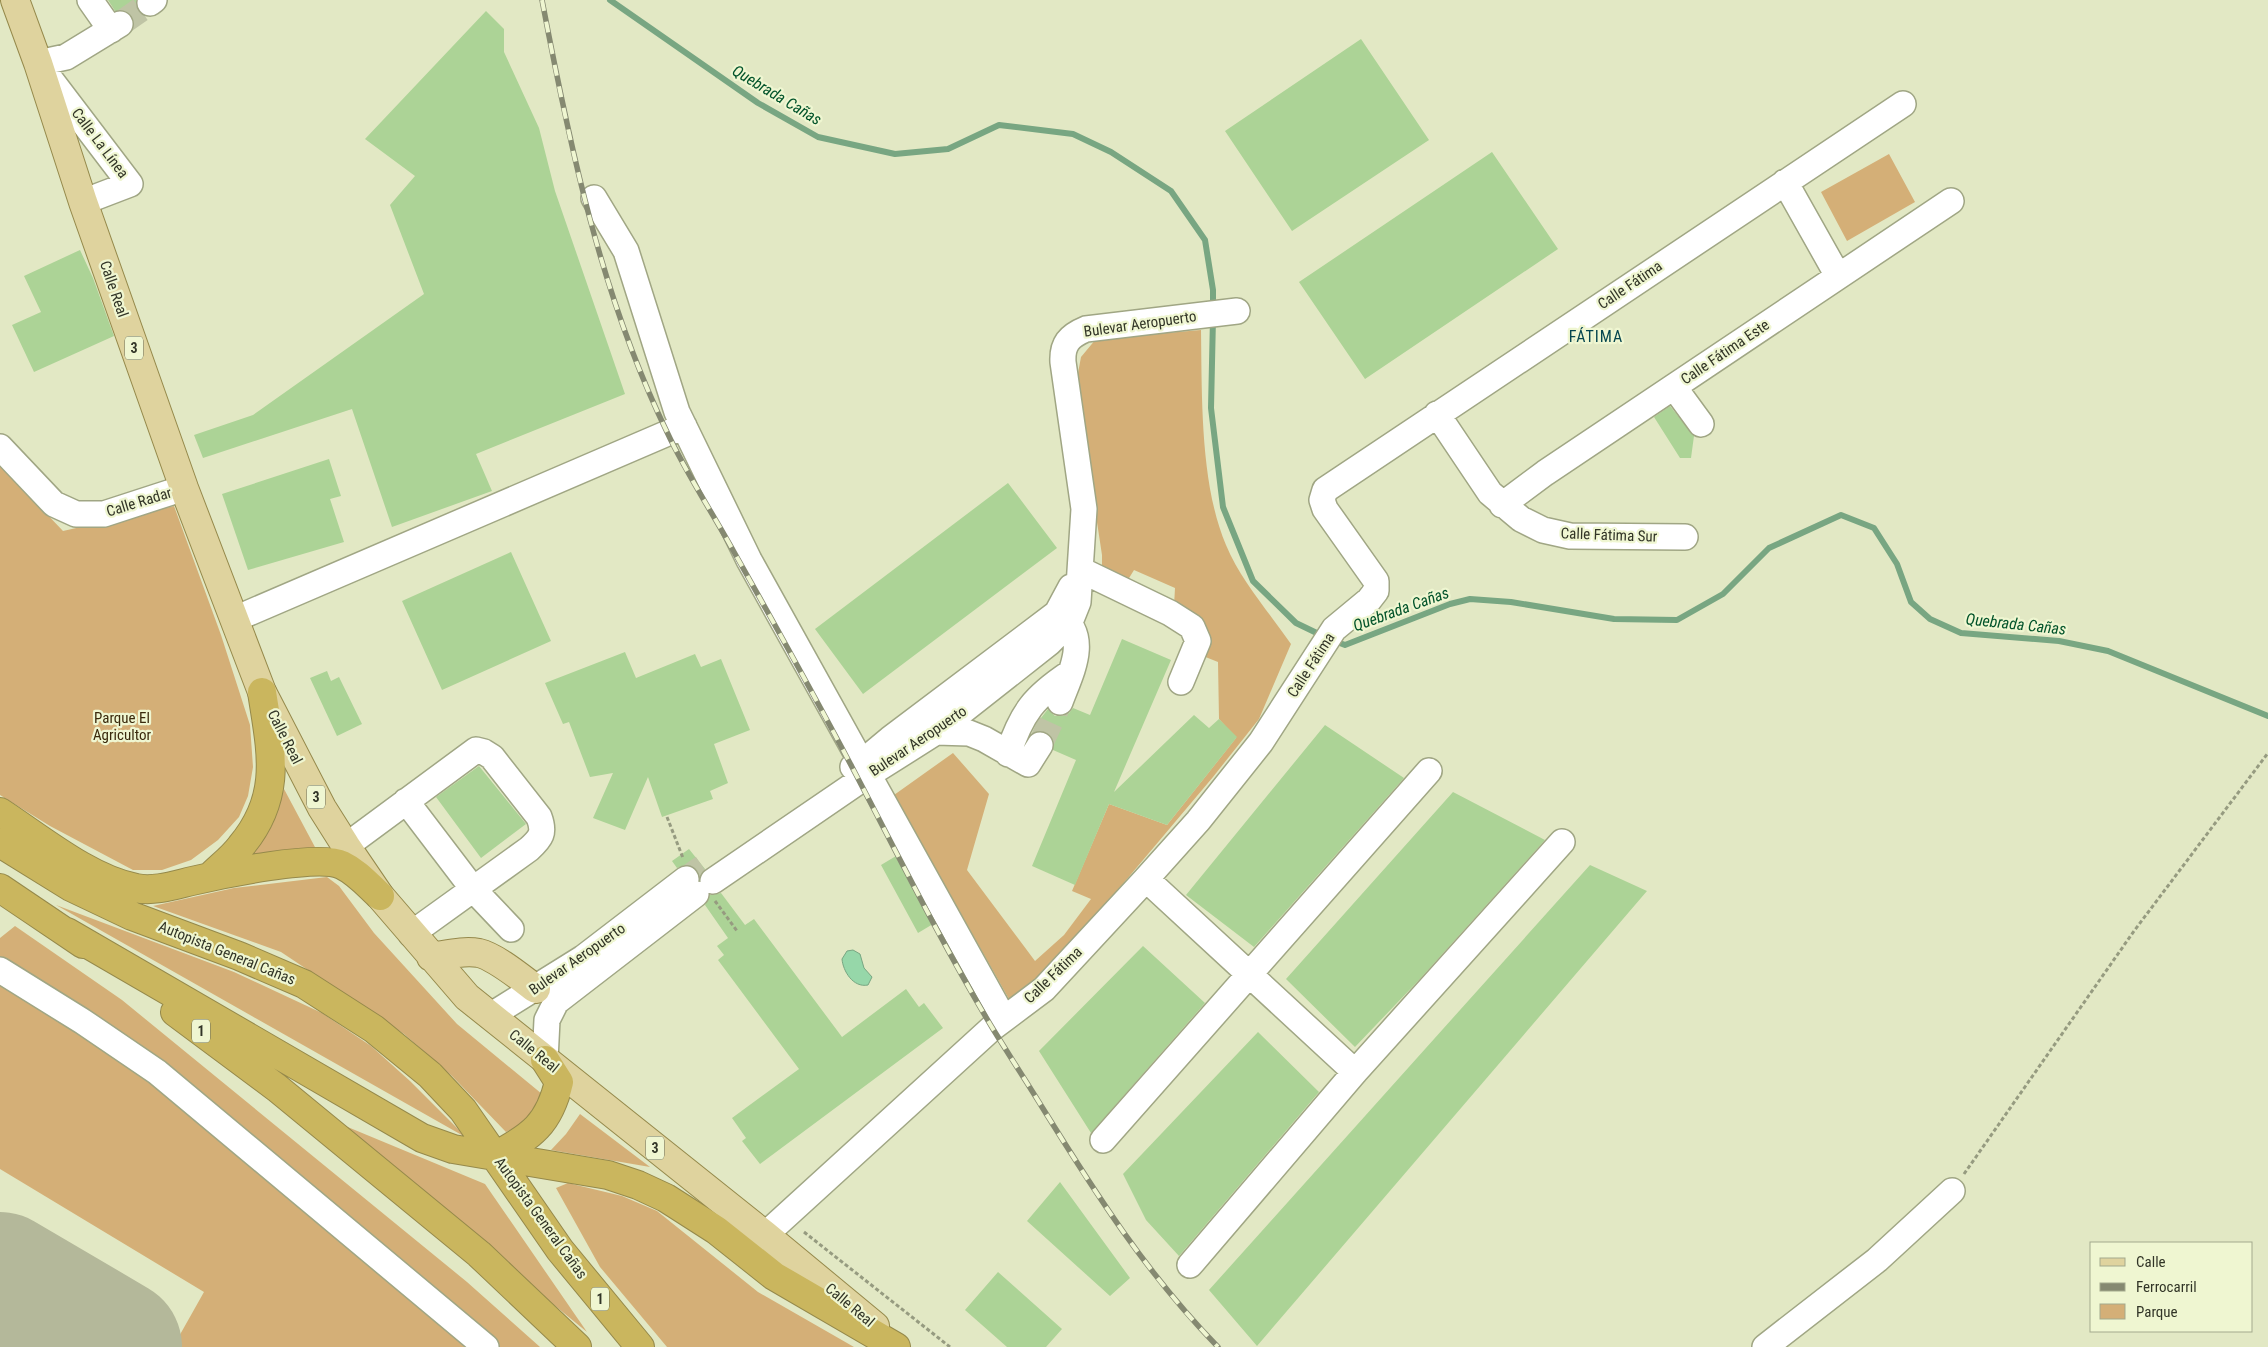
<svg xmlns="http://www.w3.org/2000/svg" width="2268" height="1347" font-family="'Roboto Condensed',sans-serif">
	<rect width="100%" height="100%" fill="#e2e8c4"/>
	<!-- green -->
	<path fill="#d4af77" d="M1889,154L1915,202L1847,241L1821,192Z
		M1201,330C1202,396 1200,484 1226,545C1241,581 1269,612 1291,644L1259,719L1213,777L1041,981L1014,1008L894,795L953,753L989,794L967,870L1035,961L1064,935L1091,899L1072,891L1109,804L1167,825L1236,738L1219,719L1218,662L1203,656L1174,606L1175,588L1134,570L1126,583L1102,572V555L1076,384L1081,357L1096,339Z
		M0,465L63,531L174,506L221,635L250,725L253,767L248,796L239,817L218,840L191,860L162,870H133L50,826L0,795Z
		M284,789L316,849L246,863L271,827Z
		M327,877L339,886L374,933L457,1024L542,1094L525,1122L506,1132L452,1076L404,1034L281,952L153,906L234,888Z
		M56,905L234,972L322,1013L371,1046L410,1081L467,1138Z
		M15,926L122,1000L467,1282L540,1347H173L204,1292L0,1169V938Z
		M580,1114L650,1167L551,1150L566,1134Z
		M326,1118L485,1184L587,1332Z
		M568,1183L622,1196L657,1211L758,1292L854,1347H667L600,1267L556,1188Z"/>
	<!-- water -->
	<path fill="#96d7a9" stroke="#78a682" d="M853,950L860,954L864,968L872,977L868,985C853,988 843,971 842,959L847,951Z"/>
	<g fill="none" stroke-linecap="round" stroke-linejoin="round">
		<!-- stream -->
		<path stroke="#78a682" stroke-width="6" d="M610,0L758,103L818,137L895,154L948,149L999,125L1073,134L1111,152L1171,191L1205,240L1213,290V308
			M1213,318L1211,408L1223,507L1253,581L1296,623L1323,636
			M1332,640L1345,645L1450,604L1470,599L1511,602L1614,619L1677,620L1723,594L1769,548L1841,515L1874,528L1897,564L1911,602L1930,619L1961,633L2059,641L2108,651L2268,716"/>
		<!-- taxiway -->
		<path stroke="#b4b89a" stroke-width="54" d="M45,1307L65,1347"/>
		<!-- runway -->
		<path stroke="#b4b89a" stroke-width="136" d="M0,1280L114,1347"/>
	</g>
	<!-- building -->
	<path fill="#acd396" d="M108,0H136L138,11L144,16L134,23L132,16L127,12L115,11Z
		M486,11L504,29V52L539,128L555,191L625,394L476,454L492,491L392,527L352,409L203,458L194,435L253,415L424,294L390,205L415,176L365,139Z
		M1361,39L1429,140L1292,231L1225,131Z
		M1492,152L1558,249L1365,379L1299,282Z
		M80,250L93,278L114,336L34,372L12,325L41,312L24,276Z
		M1670,406L1694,436L1691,458H1680L1654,417Z
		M329,459L341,496L330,499L344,542L248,570L222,494Z
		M1008,483L1057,548L863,694L815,629Z
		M511,552L551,641L442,690L402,601Z
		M1122,639L1171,660L1114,792L1194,715L1209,728L1219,719L1237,737L1167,825L1109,804L1075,885L1032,866L1076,760L1053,750V739L1047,733L1040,731L1033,733L1037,723L1048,709L1055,716H1063L1069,713L1073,708L1090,715Z
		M625,652L636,678L695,654L701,667L721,659L750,730L714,744L728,783L710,791L713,799L662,817L648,777L625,830L593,818L613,773L590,777L569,722L563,724L545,683Z
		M327,671L331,681L339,677L362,724L337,736L310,678Z
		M1325,725L1404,778L1254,947L1186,895Z
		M479,766L526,824L481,858L436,797Z
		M1453,792L1545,840L1418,981L1355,1047L1286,979Z
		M689,849L705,869L700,876L692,866L685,865L677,868L672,861Z
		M896,856L933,924L918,933L881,865Z
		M1590,865L1647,891L1257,1346L1209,1290Z
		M721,893L745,925L754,919L842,1037L906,989L919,1007L924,1003L943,1028L760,1164L742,1141L746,1138L732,1118L799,1069L718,960L724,955L717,946L728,938L705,905L710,895Z
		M1143,946L1205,1003L1091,1133L1039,1051Z
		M1258,1032L1319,1092L1179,1256L1146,1220L1123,1174Z
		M1060,1182L1130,1278L1110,1296L1027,1221Z
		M998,1272L1062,1329L1046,1347H1007L965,1310Z"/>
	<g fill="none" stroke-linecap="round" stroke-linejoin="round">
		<!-- minor-tunnel -->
		<path stroke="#bfc4a5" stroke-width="25" stroke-dasharray="25 12" stroke-linecap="butt" d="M120,24L150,3
			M1040,745L1060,702
			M686,879L703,867"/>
		<defs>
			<path id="minor" d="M90,0L111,30
				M150,3L154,0
				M1785,182L1838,276
				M594,198L626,251L677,412L749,560L1004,1019
				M83,202L130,184L38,63L66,57L120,24
				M1674,387L1701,424
				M1437,414L1490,493L1521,519L1543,530L1570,536L1685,537
				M0,447L54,504L76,514H104L184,488
				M1502,505L1545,473L1951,201
				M1081,570L1170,613L1192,627L1198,641L1181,682
				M1059,614C1091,637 1071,672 1060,702
				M235,619L684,426
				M936,732L969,733L984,739L1028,764L1040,745
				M1008,754C1022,712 1034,697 1070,673
				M853,767L866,759L890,739L1057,613L1071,587
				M406,801L473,889L511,929
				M346,846L476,750L484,752L492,757L539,817C545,833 541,838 529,849L411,934
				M1146,879L1355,1072
				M713,881L868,775L936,732L1049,643L1070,622L1078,602L1084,509L1063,362C1062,344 1069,336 1086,329L1237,311
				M0,970L82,1021L157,1072L486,1347
				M490,1016L583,958L686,879
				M545,1060L547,1020L556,1002L696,894
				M1103,1140L1429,771
				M765,1235L992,1028L1044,989L1146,879L1198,821L1261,742L1334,629L1369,600L1376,591V581L1325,509L1322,500L1325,490L1903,104
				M1190,1265L1355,1072L1562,842
				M1765,1347L1877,1260L1952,1191"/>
			<path id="major" d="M15,0L38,63L83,202L184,488L262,692L322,808L346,846L380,896L467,997L765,1235L875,1326
				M431,957C446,955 463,950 479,953C496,957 521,978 536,989"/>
			<path id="highway" d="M0,812C40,838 89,879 136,888C153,892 175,885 192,881C221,874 318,854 342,865C357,872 368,885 380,896
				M0,843L71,887L132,916L239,956L304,984L374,1029L430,1075L463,1110L560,1250L640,1347
				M211,876C221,866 233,857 241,846C283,796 271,751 262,692
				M0,888L83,944
				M67,932L422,1138L453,1149L608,1175L638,1185L666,1198L716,1230L774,1276L896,1347
				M175,1012L277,1088L479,1254L577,1347
				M495,1156C532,1136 549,1124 559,1082L545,1060"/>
		</defs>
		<!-- minor casing -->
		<use href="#minor" stroke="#a0a684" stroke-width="28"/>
		<!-- major casing -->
		<use href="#major" stroke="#95894b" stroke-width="30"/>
		<!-- highway casing -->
		<use href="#highway" stroke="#95894b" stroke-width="30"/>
		<!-- path -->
		<path stroke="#969b80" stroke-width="3" stroke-dasharray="4 2.5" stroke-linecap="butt" d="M667,817L683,858
			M715,901L737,931
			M1964,1174L2134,931L2268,753
			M804,1232L950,1347"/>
		<!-- minor -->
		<use href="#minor" stroke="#fff" stroke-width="25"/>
		<!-- major -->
		<use href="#major" stroke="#dfd39e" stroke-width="28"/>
		<!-- highway -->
		<use href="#highway" stroke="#cab65e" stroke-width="28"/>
		<defs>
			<path id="rail" d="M542,0C570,147 601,296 667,432C686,473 712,512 734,552C774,623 814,695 852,767C898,855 942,944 993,1029C1009,1055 1026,1081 1042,1107C1096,1194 1146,1273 1218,1347"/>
		</defs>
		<!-- rail casing -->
		<use href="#rail" stroke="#858971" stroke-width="5.5"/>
		<!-- rail -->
		<use href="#rail" stroke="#eff6d1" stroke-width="4" stroke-dasharray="11" stroke-linecap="butt"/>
	</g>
	<g text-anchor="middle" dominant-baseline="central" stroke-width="4.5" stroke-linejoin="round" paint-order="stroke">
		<!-- shield labels -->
		<g fill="#eff6d1" stroke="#6b6f5a" stroke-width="1">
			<rect x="125" y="336.5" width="18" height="23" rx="4"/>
			<rect x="307" y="785.5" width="18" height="23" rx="4"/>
			<rect x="192" y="1019.5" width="18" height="23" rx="4"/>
			<rect x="646" y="1136.5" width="18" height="23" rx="4"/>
			<rect x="591" y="1287.5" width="18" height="23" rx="4"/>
		</g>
		<g font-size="14" font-weight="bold" fill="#323527">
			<text x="134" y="348">3</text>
			<text x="316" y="797">3</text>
			<text x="201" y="1031">1</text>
			<text x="655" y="1148">3</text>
			<text x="600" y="1299">1</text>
		</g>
		<!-- street labels -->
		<g font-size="15" fill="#323527" stroke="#eff6d1">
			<text transform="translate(100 143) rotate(53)">Calle La Línea</text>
			<text transform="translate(1630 285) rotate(-34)">Calle Fátima</text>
			<text transform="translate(114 289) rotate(71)">Calle Real</text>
			<text transform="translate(1140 324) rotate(-8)">Bulevar Aeropuerto</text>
			<text transform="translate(1725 352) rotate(-34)">Calle Fátima Este</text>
			<text transform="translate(139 502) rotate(-17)">Calle Radar</text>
			<text transform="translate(1609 535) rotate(2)">Calle Fátima Sur</text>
			<text transform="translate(1311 665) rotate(-57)">Calle Fátima</text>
			<text transform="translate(285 737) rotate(63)">Calle Real</text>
			<text transform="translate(918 741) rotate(-34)">Bulevar Aeropuerto</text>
			<text transform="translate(227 953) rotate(22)">Autopista General Cañas</text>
			<text transform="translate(577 959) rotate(-35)">Bulevar Aeropuerto</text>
			<text transform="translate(1053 975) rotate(-44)">Calle Fátima</text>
			<text transform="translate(534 1051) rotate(39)">Calle Real</text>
			<text transform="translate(541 1218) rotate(54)">Autopista General Cañas</text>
			<text transform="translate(850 1305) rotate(40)">Calle Real</text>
		</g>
		<!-- park labels -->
		<g font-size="15" fill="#3a290c" stroke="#eff6d1">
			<text x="122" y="718">Parque El<tspan x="122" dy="17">Agricultor</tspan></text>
		</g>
		<!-- water labels -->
		<g font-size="16" font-style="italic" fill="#02532a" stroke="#eff6d1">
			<text transform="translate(777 95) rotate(31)">Quebrada Cañas</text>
			<text transform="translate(1401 609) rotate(-20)">Quebrada Cañas</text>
			<text transform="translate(2016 624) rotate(6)">Quebrada Cañas</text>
		</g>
		<!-- neighbourhood labels -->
		<g font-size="16" letter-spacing="1" fill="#06464f" stroke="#eff6d1">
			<text x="1596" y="336">FÁTIMA</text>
		</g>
	</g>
	<!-- legend -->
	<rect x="2090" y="1242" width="162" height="90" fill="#eff6d1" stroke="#a3a98d"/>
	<rect x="2100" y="1258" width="25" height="8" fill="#dfd39e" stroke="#a3a98d"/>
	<text x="2136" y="1267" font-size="15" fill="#323527">Calle</text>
	<rect x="2100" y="1283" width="25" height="8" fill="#858971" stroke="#a3a98d"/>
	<text x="2136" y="1292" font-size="15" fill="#323527">Ferrocarril</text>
	<rect x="2100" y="1304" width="25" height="15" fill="#d4af77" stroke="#a3a98d"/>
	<text x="2136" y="1317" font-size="15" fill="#323527">Parque</text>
</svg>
